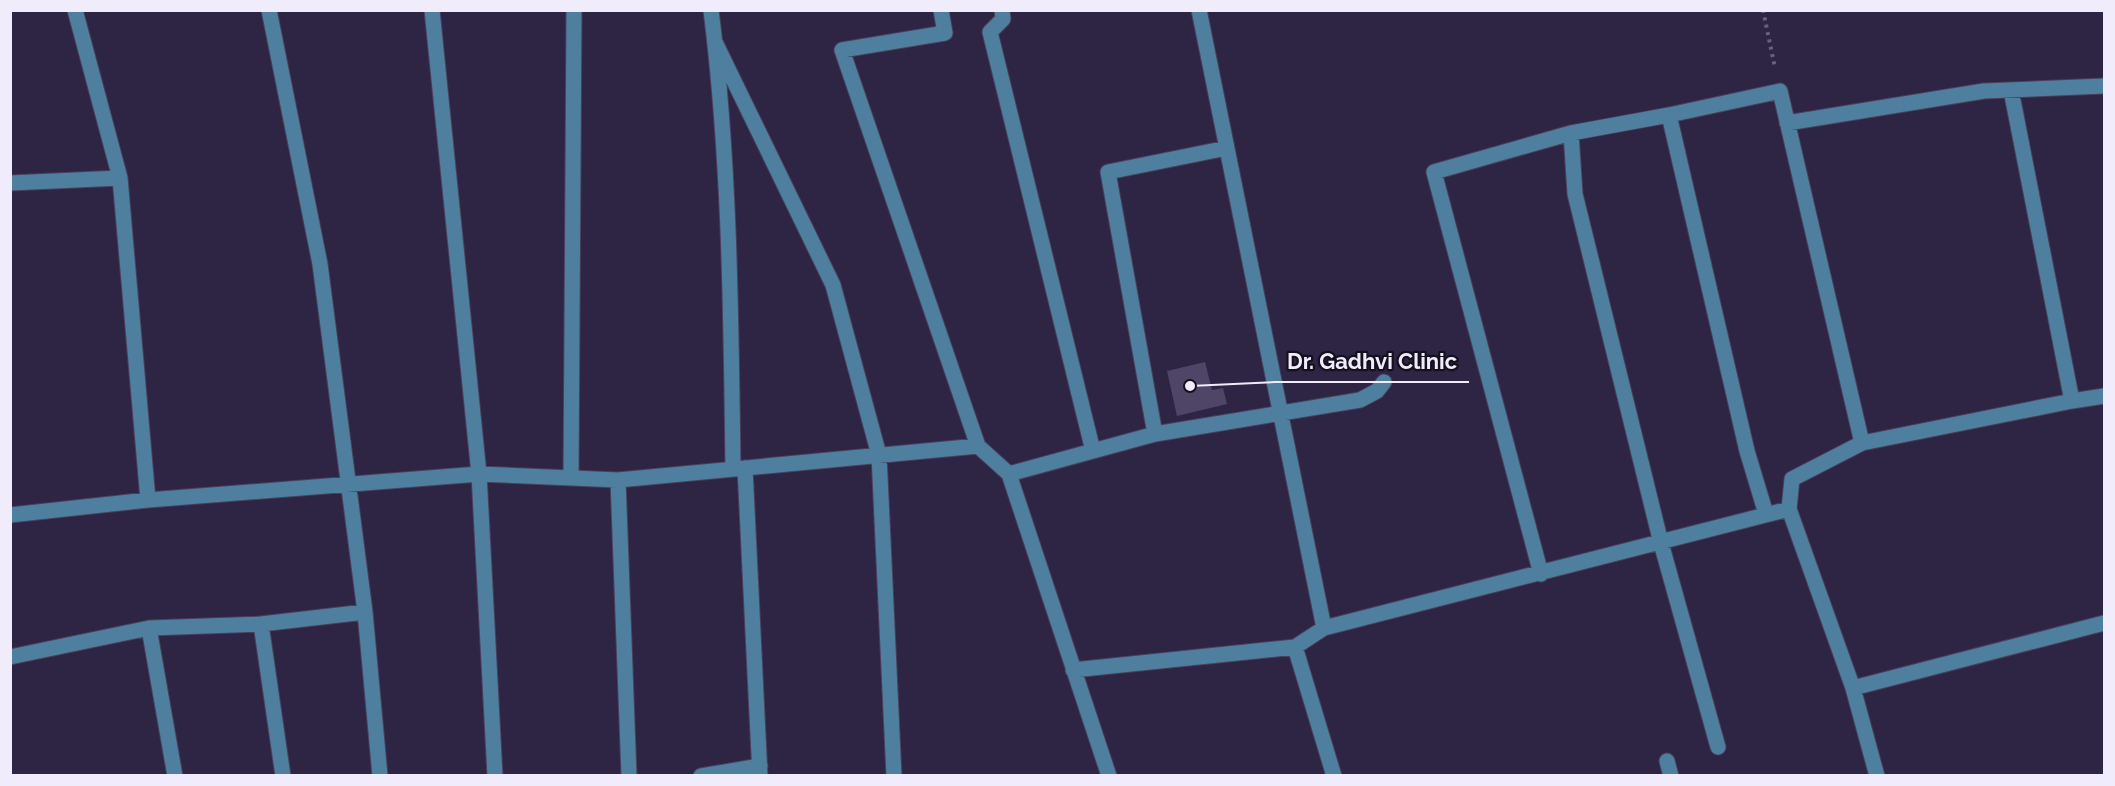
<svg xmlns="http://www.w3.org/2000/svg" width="2115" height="786" font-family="Raleway,sans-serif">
	<rect width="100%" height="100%" fill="#2e2443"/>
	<!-- building -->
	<path fill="#4f4567" d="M1205,362L1212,390L1223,388L1227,404L1177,416L1167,371Z"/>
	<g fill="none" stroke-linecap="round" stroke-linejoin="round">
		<defs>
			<path id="minor" d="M75,10L120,178L148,500
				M269,10L320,264L365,612L380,776
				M432,10L479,474L495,776
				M711,10C730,163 731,316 733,469
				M941,10L945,33L842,50L978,446L1009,474L1109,776
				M1002,10L1003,19L990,32L1093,451
				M1199,10L1324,628
				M715,42L833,285L879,455L894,776
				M1669,115L1780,91L1862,443
				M1787,123L1984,91L2104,86
				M1571,133L1575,194L1661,543L1718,747
				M10,183L120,178
				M2072,401L2104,396
				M1155,434L1108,172L1227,148
				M745,468L760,776
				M1009,474L1155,434L1360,400L1377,391L1384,382
				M571,478L574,10
				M618,480L629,776
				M1789,509L1792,479L1862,443L2072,401L2011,90
				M10,515L148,500L479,474L618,480L978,446
				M1541,574L1434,172L1571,133L1669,115L1747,451L1766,514
				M261,624L283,776
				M149,628L175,776
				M10,657L149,628L261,624L365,612
				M1073,670L1295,647
				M1853,688L2104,623
				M1667,761L1671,776
				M701,776L760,766
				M1334,776L1295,647L1324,628L1789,509L1853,688L1877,776"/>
		</defs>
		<!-- minor casing -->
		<use href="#minor" stroke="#49405d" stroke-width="17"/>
		<!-- path -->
		<path stroke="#69617b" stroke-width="4" stroke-dasharray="3 4.5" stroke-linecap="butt" d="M1763,10L1775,68"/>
		<!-- minor -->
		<use href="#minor" stroke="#4f7f9e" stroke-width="15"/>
	</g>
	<!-- callouts -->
	<path fill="none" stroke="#f0ecfc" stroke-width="2" d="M1190 386L1275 382H1469"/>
	<circle fill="#f0ecfc" stroke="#14101e" stroke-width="2" cx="1190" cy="386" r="6"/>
	<g font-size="22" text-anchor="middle" font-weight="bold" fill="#f0ecfc" stroke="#14101e" stroke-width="4.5" stroke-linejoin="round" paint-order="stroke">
		<text x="1372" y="369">Dr. Gadhvi Clinic</text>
	</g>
	<!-- border -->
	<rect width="2115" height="786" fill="none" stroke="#f0ecfc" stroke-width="24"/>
</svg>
